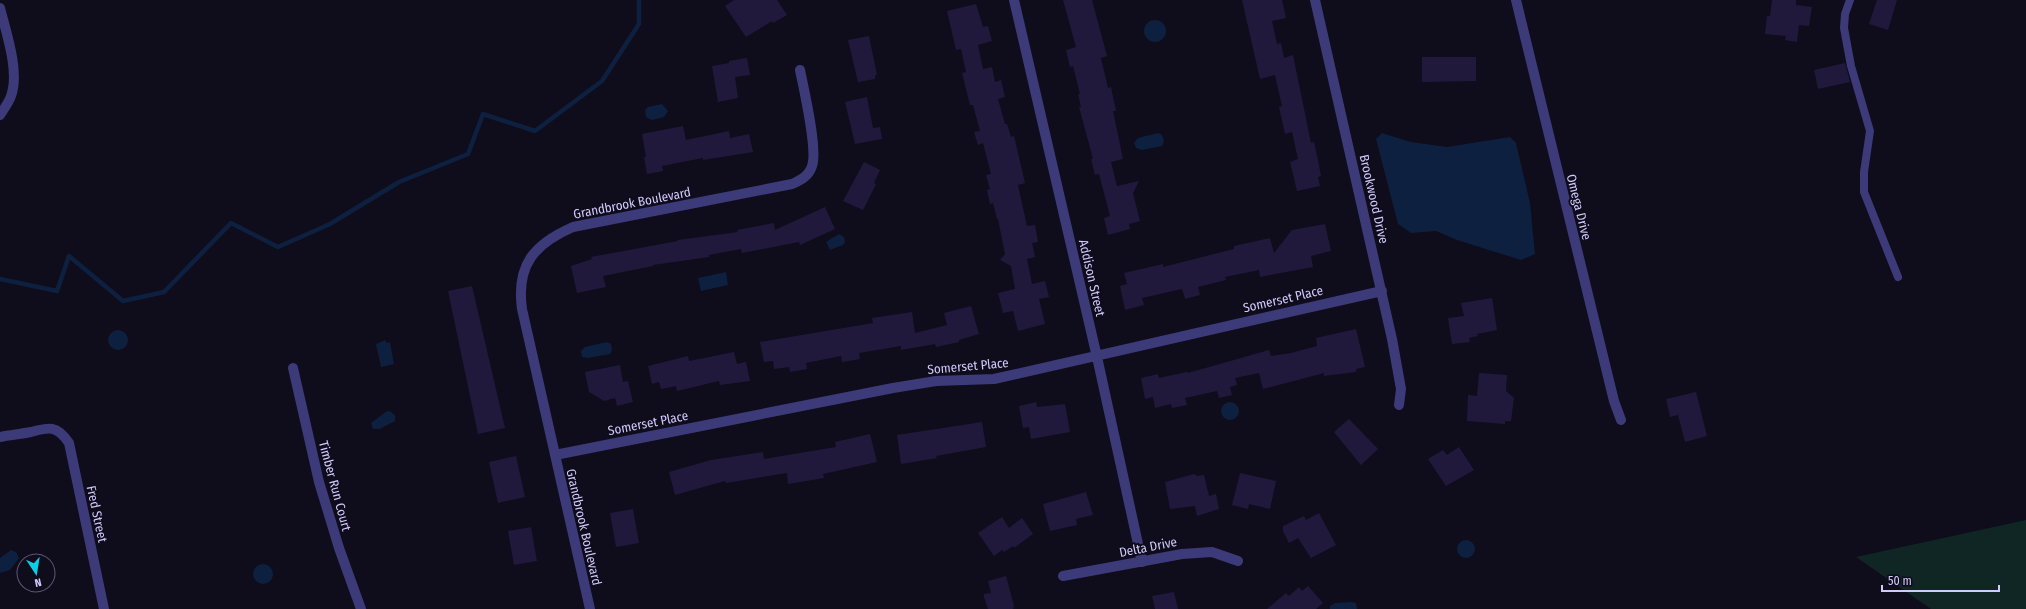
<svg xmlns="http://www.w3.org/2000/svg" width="2026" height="609" font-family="'Fira Sans Condensed',sans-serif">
	<rect width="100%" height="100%" fill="#0f0c1c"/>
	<!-- green -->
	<path fill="#102625" d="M2026,520V609H1931L1856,557Z"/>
	<!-- water -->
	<path fill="#0e203f" d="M1144 31a11 11 0 1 1 22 0a11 11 0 1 1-22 0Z
		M662,104L668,111L664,117L652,120L646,117L645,110L648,107Z
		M1158,133L1162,135L1164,141L1162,146L1142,150L1136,148L1134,143L1138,138Z
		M1382,133L1411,142L1447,147L1510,137L1516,143L1530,203L1535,254L1521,260L1457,240L1436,231L1411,233L1398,224L1376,139Z
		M839,234L844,237L845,242L843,245L830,250L826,242Z
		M726,272L728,285L701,291L698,278Z
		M108 340a10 10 0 1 1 20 0a10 10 0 1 1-20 0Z
		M386,340V343L390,342L394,364L381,367L376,344Z
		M607,342L611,344L612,350L610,354L588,358L582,357L581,351L585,347Z
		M1221 411a9 9 0 1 1 18 0a9 9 0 1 1-18 0Z
		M387,411L391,412L395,415V421L380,429H373L371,423Z
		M1457 549a9 9 0 1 1 18 0a9 9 0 1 1-18 0Z
		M11,550L16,552L19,558L10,570L0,573V558Z
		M253 574a10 10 0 1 1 20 0a10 10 0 1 1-20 0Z
		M1352,602L1356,603L1357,609H1330V606L1335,603Z"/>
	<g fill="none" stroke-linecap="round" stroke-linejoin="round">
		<!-- stream -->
		<path stroke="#0e203f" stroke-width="4.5" d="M0,279L57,291L69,256L123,301L164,292L231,223L278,247L330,224L399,182L468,154L483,114L535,131L602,81L639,24V0"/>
	</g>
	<!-- building -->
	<path fill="#21193c" d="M734,0H777L787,15L773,23L772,21L746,37L725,6Z
		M1063,0H1092L1107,56L1101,58L1108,88L1111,87L1116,111H1113L1123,159L1111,162L1117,186L1139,181L1133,193L1140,221L1129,224L1130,229L1108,235L1104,218L1110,216L1099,174L1095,175L1091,159H1093L1079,107H1081L1078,94H1080L1073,66L1070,67L1066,50L1076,47Z
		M1242,0H1282L1286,18L1272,21L1277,44L1281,43L1284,58L1293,55L1311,143L1314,142L1318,160L1321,176L1318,177L1320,186L1297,191L1290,162L1298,159L1292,132L1285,134L1279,107L1282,106L1275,75L1260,79Z
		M1772,0H1796V5L1812,7L1809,26L1799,25L1797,42L1785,40L1786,36L1765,34L1767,16H1770Z
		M1877,0H1897L1888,30L1869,24Z
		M976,4L983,27L988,26L992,41L978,45L983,69L992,67L995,82L1001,80L1005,97L998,99L1005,124H1007L1011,137L1014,136L1025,183L1018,185L1027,226L1035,225L1038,242L1032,243L1035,257L1027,259L1032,284L1045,281L1049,297L1039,299L1045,324L1018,331L1013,311L1003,313L998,293L1015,289L1011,266L1000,260L1005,254L998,219H997L993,203L990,204L987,190L990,189L986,175L991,174L983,143L978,145L974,132L980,131L973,105H970L962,73L966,72L961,49L956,50L947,11Z
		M869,36L877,75H875V79L858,82L848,40Z
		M1422,57H1476V81L1422,82Z
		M747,58L750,75L735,77L738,98L718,102L712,66L729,63V61Z
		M1845,63L1850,82L1818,89L1814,70Z
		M867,97L873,128L880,127L882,139L855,144L845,102Z
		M683,126L686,140L729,131L730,138L749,134L753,152L703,160V158L662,166L663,171L647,174L644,157H646L642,134Z
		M864,162L880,170L874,183L876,184L863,210L843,201Z
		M825,207L835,229L800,245L799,242L742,253L741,249L709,255V257L653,265V266L603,276L606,287L577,293L571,266L592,259L591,257L678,241V240L738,232L737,230L774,223L775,230Z
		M1325,224L1331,251L1311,256L1313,267L1260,277L1259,270L1225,277L1226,280L1198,287L1200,295L1185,299L1182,289L1142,298L1144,305L1125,310L1120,286L1127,284L1124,273L1163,264V267L1234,249V246L1270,238L1274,253L1292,230Z
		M472,286L505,428L478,434L448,291Z
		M1492,298L1497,330L1477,334L1478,336L1469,338L1470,342L1452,344L1448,318L1464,316L1461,303Z
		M971,306L979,334L959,340V342L936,347L935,344L901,350V346L859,353L860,359L842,362L841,356L806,363L807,369L790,372L789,367L774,369L773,361L764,362L760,342L873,323L872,318L912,312L915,333L947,325L944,313Z
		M1356,329L1365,367L1356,369V372L1324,376V373L1263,389L1259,373L1235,378L1237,385L1230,387L1232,395L1219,398L1217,391L1185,398L1187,405L1172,408L1171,404L1155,408L1153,397L1145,399L1141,378L1158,374L1159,378L1187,372L1188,373L1269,350L1271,356L1291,353L1317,346L1316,338Z
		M734,352L737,364L746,362L750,381L720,385L719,381L677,391L676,386L661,389L659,382L652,384L648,366L688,356L689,361Z
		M620,365L623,382L628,381L633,402L617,406L615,398L604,401L589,392L585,372Z
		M1479,373L1507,375L1506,391L1514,398L1511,421H1505V424L1467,421L1468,395L1477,396Z
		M1696,392L1707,436L1685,442L1678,415L1670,417L1666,399Z
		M1036,402L1037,407L1065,404L1070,432L1031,439L1029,427L1023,428L1019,406Z
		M1349,419L1378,449L1361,465L1334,432Z
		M982,422L986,447L936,456L937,458L901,464L897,435Z
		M870,434L877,462L823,474L824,478L788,484L787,473L726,483L725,481L675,495L669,472L711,460L763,452L764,459L836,447L835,442Z
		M1459,447L1474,470L1446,486L1428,459L1443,450L1447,455Z
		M516,456L525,497L498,503L489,462Z
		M1240,473L1276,481L1270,509L1249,504L1248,509L1232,505Z
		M1194,474L1197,476L1204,475L1209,496L1216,494L1219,509L1197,516L1195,506L1170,509L1165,482Z
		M1086,492L1093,515L1076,519L1077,525L1050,531L1043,504Z
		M633,509L639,543L616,547L610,513Z
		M1319,513L1336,545L1311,558L1298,538L1289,543L1283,531V526L1304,516L1306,520Z
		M1002,517L1009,528L1022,518L1033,534L1014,548L1013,546L1004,552L1002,550L994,556L978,533Z
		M531,527L537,561L514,565L508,531Z
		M1006,576L1014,606L1013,609H988L984,597V594L991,593L988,581Z
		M1308,586L1323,603L1316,609H1267L1286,593L1289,596L1299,587L1302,591Z
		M1174,592L1178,609H1155L1152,596Z"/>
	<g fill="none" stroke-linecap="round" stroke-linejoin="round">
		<!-- lane -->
		<path stroke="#3d3a79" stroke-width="8" d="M1850,0L1845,14L1844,28L1851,66L1870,131L1864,172V192L1898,277"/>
		<!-- street -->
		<path stroke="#3d3a79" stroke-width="10" d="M1014,0L1097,357L1142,562
			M1315,0L1392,339L1401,389L1399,405
			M1516,0L1614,401L1621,420
			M0,8C6,32 20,72 11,96C9,102 4,109 0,115
			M293,368L319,482L339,548L361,609
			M0,437C10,435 21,434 31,432C49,427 57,425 69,443L104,609
			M555,455L893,388L936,381L994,379L1382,291
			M1063,576L1182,554L1212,552L1238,561
			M590,609L522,309C516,265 534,244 573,227L792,184C801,180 809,176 812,166C818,150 804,90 800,70"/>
	</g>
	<g text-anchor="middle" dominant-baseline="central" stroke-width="4" stroke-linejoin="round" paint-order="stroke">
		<!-- street labels -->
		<g font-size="13" fill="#d1cafc" stroke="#0f0c1c">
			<text transform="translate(1374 199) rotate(77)">Brookwood Drive</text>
			<text transform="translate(632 203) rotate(-11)">Grandbrook Boulevard</text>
			<text transform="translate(1579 207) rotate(76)">Omega Drive</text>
			<text transform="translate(1092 278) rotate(77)">Addison Street</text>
			<text transform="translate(1283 299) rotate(-13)">Somerset Place</text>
			<text transform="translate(968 366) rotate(-5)">Somerset Place</text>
			<text transform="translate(648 423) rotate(-11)">Somerset Place</text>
			<text transform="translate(335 486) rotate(75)">Timber Run Court</text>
			<text transform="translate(97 514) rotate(78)">Fred Street</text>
			<text transform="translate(584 527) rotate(77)">Grandbrook Boulevard</text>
			<text transform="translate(1148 547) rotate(-11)">Delta Drive</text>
		</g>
	</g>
	<!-- north arrow -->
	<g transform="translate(36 573) rotate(168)"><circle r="19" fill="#0f0c1c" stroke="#5d5876"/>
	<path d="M0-3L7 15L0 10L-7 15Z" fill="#0ccee7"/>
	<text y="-6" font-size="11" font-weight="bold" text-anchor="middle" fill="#d1cafc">N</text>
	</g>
	<!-- scale -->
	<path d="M1882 585v6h117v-6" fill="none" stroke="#d1cafc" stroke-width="2"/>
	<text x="1888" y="585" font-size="12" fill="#d1cafc" stroke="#0f0c1c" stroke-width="3" paint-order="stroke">50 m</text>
</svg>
